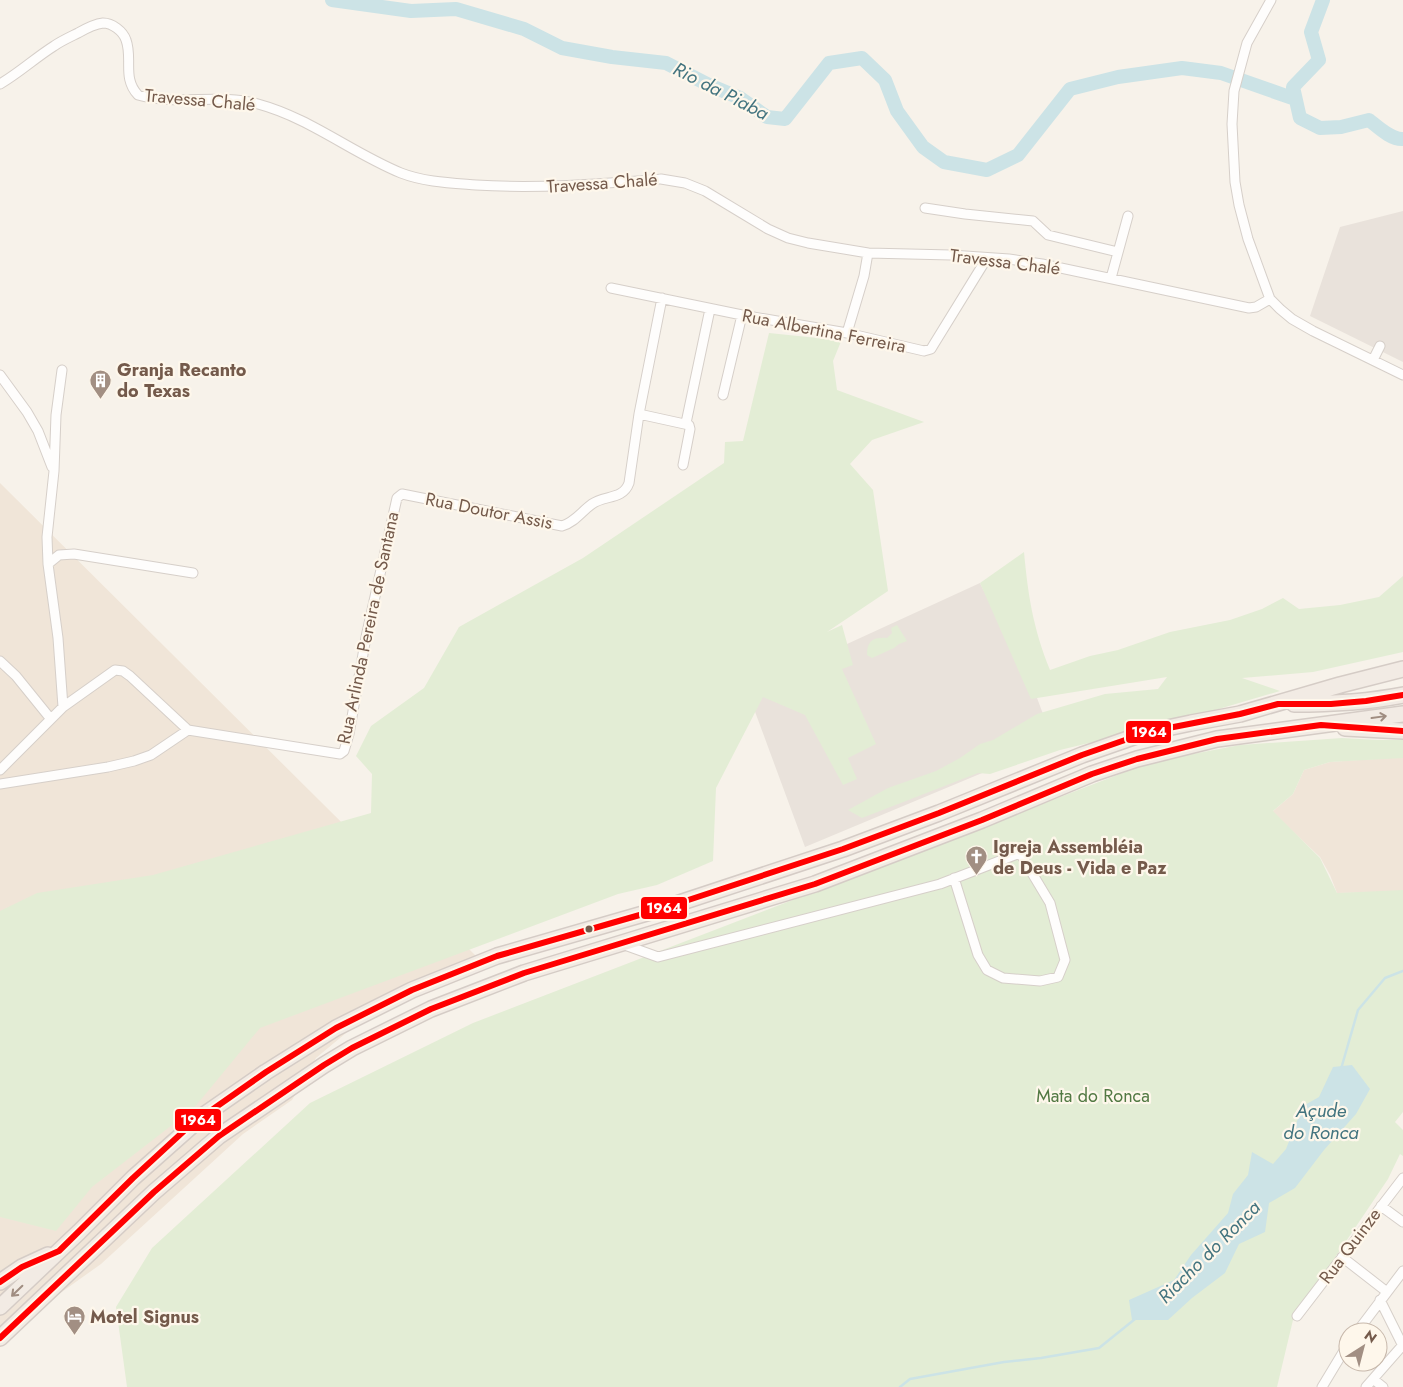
<svg xmlns="http://www.w3.org/2000/svg" width="1403" height="1387" font-family="Jost,sans-serif">
	<rect width="100%" height="100%" fill="#f7f2ea"/>
	<!-- residential -->
	<path fill="#f0e5d8" d="M0,483L479,959L382,1003L316,1058L292,1100L243,1134L101,1264L0,1336Z
		M1403,757V892L1337,893L1330,875L1320,857L1272,812L1293,794L1304,770L1330,762Z"/>
	<!-- industrial -->
	<path fill="#e9e2db" d="M1403,211V362L1310,316L1340,227Z
		M980,583L1037,698L1054,743L805,847L747,690Z"/>
	<!-- green -->
	<path fill="#e3edd5" d="M769,333L827,339H842L833,361L837,390L924,422L872,440L850,464L873,490L888,591L827,632L842,625L853,665L842,669L876,744L848,758L857,779L843,785L805,715L763,697L716,788L713,861L657,885L618,894L260,1028L194,1108L92,1187L56,1231L0,1217V911L37,893L153,875L371,813L372,774L356,756L371,726L424,688L459,627L583,558L724,463L725,442L743,441Z
		M1024,552C1028,595 1033,628 1050,670L1090,656L1118,650L1170,632L1230,620L1262,609L1283,598L1299,609L1340,605L1379,597L1403,576V652L1313,672L1242,678L1280,691L1168,724L1060,750L990,774L978,773L862,818L848,810L888,788L936,771L960,758L980,744L993,740L1037,714L1105,694L1158,689L1167,677L1031,699L980,583Z
		M897,625L907,641L899,644L894,648L872,658L867,655C867,640 874,637 887,638L892,633L891,628Z
		M1342,738L1378,740H1403V758L1330,762L1304,770L1293,794L1273,811L1320,858L1337,893L1403,890V1112L1395,1122L1403,1130V1156L1400,1154L1388,1179L1293,1320L1277,1387H127L116,1307L152,1248L310,1103L473,1023L1151,762L1240,745Z"/>
	<!-- water -->
	<path fill="#cce3e6" d="M1352,1065L1370,1089L1356,1114L1324,1150L1295,1188L1269,1203L1265,1232L1239,1244L1225,1273L1192,1298L1168,1320H1132L1129,1300L1174,1280L1191,1255L1228,1213L1233,1194L1248,1175L1252,1152L1273,1164L1286,1149L1303,1106L1319,1097L1333,1067Z"/>
	<g fill="none" stroke-linecap="round" stroke-linejoin="round">
		<!-- stream -->
		<path stroke="#cce3e6" stroke-width="2.5" d="M1341,1069L1358,1010L1385,978L1403,971
			M900,1387L910,1379L1004,1362L1041,1358L1099,1348L1135,1319"/>
		<!-- river -->
		<path stroke="#cce3e6" stroke-width="14" d="M332,0L411,11L456,9L524,29L562,48L612,57L666,63L709,85L740,98L767,117L785,119L829,63L862,58L885,80L897,111L923,147L944,162L987,170L1018,155L1070,89L1118,77L1182,68L1221,73L1295,99
			M1323,0L1311,32L1319,60L1293,87L1300,118L1320,128L1341,127L1369,120C1378,127 1391,140 1403,139"/>
		<defs>
			<path id="minor" d="M1271,0L1247,43L1234,91L1232,124L1235,182L1239,205L1248,239L1270,299L1280,309L1292,319L1313,331L1403,375
				M0,84C19,73 35,58 54,46C61,41 70,37 78,33C85,29 94,24 103,23C112,23 123,31 126,40C133,59 122,78 138,95C177,106 219,93 258,104C310,118 352,153 401,173C424,182 451,183 476,185C538,189 599,184 661,179L685,183L705,191L768,229L788,238L808,243L868,253L951,255L1009,259L1042,264L1249,308L1256,307L1270,299
				M925,208L965,214L1033,221L1048,235L1118,252
				M1111,278L1128,216
				M611,288L742,315L847,333L924,351L931,349L934,344L987,258
				M847,333L864,276L868,253
				M1373,360L1380,346
				M62,370L56,415L54,471L47,537L48,564L58,638L63,707
				M0,375L27,412L38,431L52,467
				M723,395L742,315
				M639,414L689,425L690,429L683,465
				M686,423L710,309
				M48,564L59,555L74,554L193,573
				M0,661L16,676L50,718
				M0,770L63,707L115,670L123,671L130,676L188,730L340,754L344,751L349,734L366,637L397,498L402,494L562,526C575,522 581,512 592,504C604,495 623,500 629,483L639,414L662,298
				M0,784L108,767L134,761L151,755L188,730
				M622,944L658,957L940,884L1020,853L1050,903L1065,960L1058,977L1040,981L1003,978L987,970L978,955L954,878
				M1381,1206L1403,1222
				M1342,1257L1387,1292
				M1380,1300L1403,1346
				M1297,1316L1403,1178
				M1357,1332L1403,1271
				M1373,1379L1383,1387
				M1322,1387L1348,1344
				M1366,1387L1402,1346"/>
			<path id="trunk" d="M1294,704C1331,704 1367,702 1403,695
				M1345,728L1403,731
				M0,1282L22,1267L48,1255
				M0,1307L79,1232L133,1178L204,1115L266,1072L336,1028L412,990L497,956L664,908L843,849L939,813L1082,755L1148,732L1191,723L1240,714L1340,685L1403,669
				M0,1338L154,1192L219,1136L324,1065L352,1048L431,1009L524,973L815,884L982,820L1092,774L1137,759L1217,739L1403,714"/>
		</defs>
		<!-- minor casing -->
		<use href="#minor" stroke="#d6cfc9" stroke-width="11"/>
		<!-- trunk casing -->
		<use href="#trunk" stroke="#d5ccc6" stroke-width="18"/>
		<!-- minor -->
		<use href="#minor" stroke="#fefdfc" stroke-width="9"/>
		<!-- trunk -->
		<use href="#trunk" stroke="#f2ebe4" stroke-width="15"/>
		<defs>
			<path id="bus-1" d="M0,1282L22,1267L59,1251L133,1178L185,1130L216,1107L266,1072L336,1028L412,990L497,956L664,908L843,849L939,813L1082,755L1148,732L1240,714L1278,704H1331L1366,701L1403,695
				M0,1338L154,1192L219,1136L324,1065L352,1048L431,1009L524,973L815,884L982,820L1092,774L1137,759L1217,739L1321,725L1403,731"/>
		</defs>
		<!-- bus-1 casing -->
		<use href="#bus-1" stroke="#fef7eb" stroke-width="10"/>
		<!-- bus-1 -->
		<use href="#bus-1" stroke="#f00" stroke-width="6"/>
	</g>
	<!-- one-way arrows -->
	<defs><path id="oneway-shaft" d="M-6 0H5M1.5-3L5.5 0L1.5 3" fill="none" stroke-width="1.6" stroke-linecap="round" stroke-linejoin="round" transform="scale(1.25)"/></defs>
	<g stroke="#a08d81">
		<use href="#oneway-shaft" transform="translate(1379 717) rotate(-8)"/>
		<use href="#oneway-shaft" transform="translate(17 1291) rotate(136)"/>
	</g>
	<!-- icons -->
	<defs>
		<symbol id="building-pin" viewBox="-11 -11 22 30"><path d="M0 17L-7.5 6A9.5 9.5 0 1 1 7.5 6Z" fill="#a28f83" stroke="#fef7eb"/><path d="M-4-6H4V6H1V3H-1V6H-4ZM-2.5-4.3h1.7v1.8h-1.7ZM.8-4.3h1.7v1.8H.8ZM-2.5-1h1.7V.8h-1.7ZM.8-1h1.7V.8H.8Z" fill="#fff"/></symbol>
		<symbol id="church-pin" viewBox="-11 -11 22 30"><path d="M0 17L-7.5 6A9.5 9.5 0 1 1 7.5 6Z" fill="#a28f83" stroke="#fef7eb"/><path d="M-1.2-6h2.4v3.5h3.3v2.4h-3.3V6h-2.4V-.1h-3.3v-2.4h3.3Z" fill="#fff"/></symbol>
		<symbol id="hotel-pin" viewBox="-11 -11 22 30"><path d="M0 17L-7.5 6A9.5 9.5 0 1 1 7.5 6Z" fill="#a28f83" stroke="#fef7eb"/><path d="M-6-4.5h1.5V1H6V5H4.5V3h-9V5H-6ZM-4 0a1.8 1.8 0 1 1 3.6 0ZM.5 0V-2.5h3Q6-2.5 6 0Z" fill="#fff"/></symbol>
	</defs>
	<g fill-rule="evenodd">
		<use href="#building-pin" x="88" y="368" width="25" height="34"/>
		<use href="#church-pin" x="964" y="844" width="25" height="34"/>
		<use href="#hotel-pin" x="62" y="1304" width="25" height="34"/>
	</g>
	<!-- markers -->
	<circle fill="#745a4b" stroke="#fef7eb" stroke-width="2" cx="589" cy="929" r="4.5"/>
	<g text-anchor="middle" dominant-baseline="central" stroke-width="4.5" stroke-linejoin="round" paint-order="stroke">
		<!-- street labels -->
		<g font-size="18" fill="#745a4b" stroke="#fef7eb">
			<text transform="translate(200 100) rotate(5)">Travessa Chalé</text>
			<text transform="translate(602 183) rotate(-4)">Travessa Chalé</text>
			<text transform="translate(1005 262) rotate(7)">Travessa Chalé</text>
			<text transform="translate(824 331) rotate(11)">Rua Albertina Ferreira</text>
			<text transform="translate(489 511) rotate(11)">Rua Doutor Assis</text>
			<text transform="translate(368 628) rotate(-78)">Rua Arlinda Pereira de Santana</text>
			<text transform="translate(1350 1246) rotate(-53)">Rua Quinze</text>
		</g>
		<!-- poi labels -->
		<g font-size="18" font-weight="bold" fill="#745a4b" stroke="#fef7eb" text-anchor="start">
			<text x="117" y="370">Granja Recanto<tspan x="117" dy="21">do Texas</tspan></text>
			<text x="993" y="847">Igreja Assembléia<tspan x="993" dy="21">de Deus - Vida e Paz</tspan></text>
			<text x="90" y="1317">Motel Signus</text>
		</g>
		<!-- park labels -->
		<g font-size="18" fill="#527943" stroke="#fef7eb">
			<text x="1093" y="1096">Mata do Ronca</text>
		</g>
		<!-- water labels -->
		<g font-size="19" font-style="italic" fill="#43747f" stroke="#fef7eb">
			<text transform="translate(721 91) rotate(27)">Rio da Piaba</text>
			<text x="1321" y="1110">Açude<tspan x="1321" dy="22">do Ronca</tspan></text>
			<text transform="translate(1209 1252) rotate(-45)">Riacho do Ronca</text>
		</g>
	</g>
	<g stroke="#fef7eb" stroke-width="2">
		<rect x="1125" y="720" width="47" height="24" rx="5" fill="#f00"/>
		<rect x="640" y="896" width="48" height="24" rx="5" fill="#f00"/>
		<rect x="174" y="1108" width="48" height="24" rx="5" fill="#f00"/>
	</g>
	<g font-size="14" text-anchor="middle" font-weight="bold" fill="#fff">
		<text x="1149" y="737">1964</text>
		<text x="664" y="913">1964</text>
		<text x="198" y="1125">1964</text>
	</g>
	<!-- north arrow -->
	<g transform="translate(1363 1347) rotate(36)"><circle r="24" fill="#fef7eb" stroke="#c7b8ab"/>
	<path d="M0-4L9 19L0 12L-9 19Z" fill="#a28f83"/>
	<text y="-8" font-size="14" font-weight="bold" text-anchor="middle" fill="#745a4b">N</text>
	</g>
</svg>
